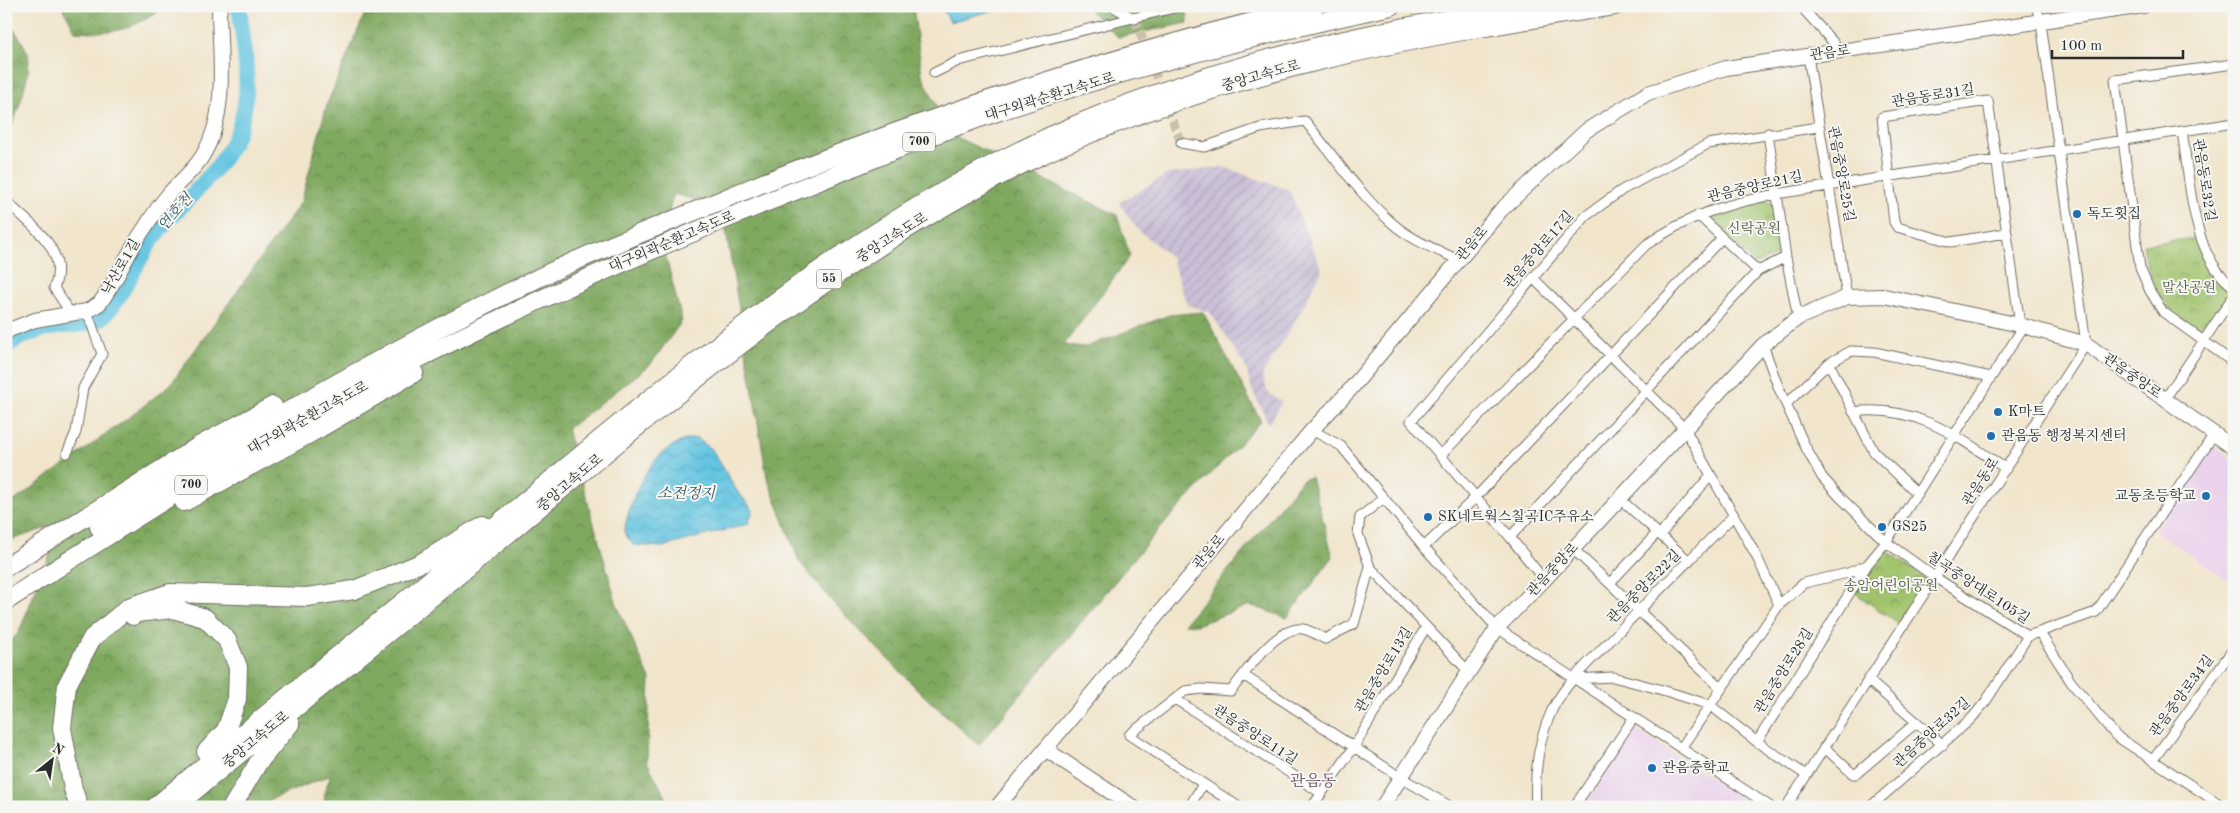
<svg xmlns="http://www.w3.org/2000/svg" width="2240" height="813" font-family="'Old Standard TT','Noto Serif KR',serif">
	<defs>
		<pattern id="industrial-furrows" width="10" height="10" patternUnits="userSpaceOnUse" patternTransform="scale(1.25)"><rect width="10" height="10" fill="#cabfd6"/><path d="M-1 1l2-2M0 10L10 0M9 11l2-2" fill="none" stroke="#aea4b8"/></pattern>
		<pattern id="forest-crowns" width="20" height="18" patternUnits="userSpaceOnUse" patternTransform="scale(1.25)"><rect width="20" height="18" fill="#80a960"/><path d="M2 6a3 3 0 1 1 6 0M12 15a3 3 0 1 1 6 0" fill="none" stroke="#698a4f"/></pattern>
		<pattern id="park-crowns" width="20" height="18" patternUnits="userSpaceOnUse" patternTransform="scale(1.25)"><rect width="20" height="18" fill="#a0c36c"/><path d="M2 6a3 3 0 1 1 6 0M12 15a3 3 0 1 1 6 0" fill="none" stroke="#839f59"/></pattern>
		<pattern id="water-waves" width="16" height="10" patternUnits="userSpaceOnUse" patternTransform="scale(1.25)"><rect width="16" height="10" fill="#63c5e1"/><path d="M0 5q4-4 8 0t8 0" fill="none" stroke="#56a9c1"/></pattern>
	</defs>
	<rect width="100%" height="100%" fill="#f6f6f2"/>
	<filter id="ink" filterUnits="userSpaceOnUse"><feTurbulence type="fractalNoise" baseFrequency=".02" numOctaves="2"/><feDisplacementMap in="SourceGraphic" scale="10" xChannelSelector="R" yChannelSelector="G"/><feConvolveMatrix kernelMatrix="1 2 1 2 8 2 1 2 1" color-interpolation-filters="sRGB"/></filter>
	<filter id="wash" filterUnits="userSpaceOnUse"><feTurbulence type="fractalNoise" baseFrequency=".0096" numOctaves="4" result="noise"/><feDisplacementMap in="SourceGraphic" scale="20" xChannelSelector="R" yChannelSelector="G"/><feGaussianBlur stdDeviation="1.12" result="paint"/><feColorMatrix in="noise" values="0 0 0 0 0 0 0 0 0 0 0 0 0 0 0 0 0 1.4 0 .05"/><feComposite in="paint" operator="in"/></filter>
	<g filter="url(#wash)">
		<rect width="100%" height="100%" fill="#f1e5cc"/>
		<!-- built -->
		<path fill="#ead1ec" d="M2211,445L2234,460V584L2155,531Z
			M1634,729L1757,807H1584Z"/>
		<!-- industrial -->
		<path fill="url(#industrial-furrows)" d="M1223,167L1289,190L1322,270L1296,320L1262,375L1268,393L1282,401L1269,424L1253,392L1245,366L1210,312L1187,305L1171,257L1138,230L1119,203L1168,174Z"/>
		<!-- forest -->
		<path fill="url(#forest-crowns)" stroke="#566a46" d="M62,6H167C131,30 118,34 75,31Z
			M368,6H913L922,75L950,134L1117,215L1130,256L1064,345L1086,347L1169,315L1203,312L1261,421L1158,530L979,745L924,696L834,604L799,561L767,477L722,207L674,194L661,237L682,321L650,365L567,429L617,605L650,679L647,762L671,807H324L325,790L331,775L267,801L265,807H6V645L18,634L63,522L6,542V507L131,416L170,385L301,202L327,104Z
			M1085,6H1187L1188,23L1118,37Z
			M6,21C15,29 24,43 28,54C33,71 14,123 6,140Z
			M1311,477L1333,557L1287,618L1250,605L1197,625L1184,624L1303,479Z"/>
		<!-- park -->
		<path fill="url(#park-crowns)" stroke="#66774c" d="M1767,200L1775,205L1783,248L1778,255L1755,264L1711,222L1714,212Z
			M2197,238C2201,252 2205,262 2214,274C2220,281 2228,286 2231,296L2206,329L2198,333C2162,306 2150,288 2143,244Z
			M1886,550L1923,576L1925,584L1898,624L1855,593L1877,560Z"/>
		<!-- water -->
		<path fill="url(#water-waves)" stroke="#477886" d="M941,6H1008L950,22Z
			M697,438L713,451L737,491L753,510L748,524L662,547L633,545L624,532C631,494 653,441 697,438Z"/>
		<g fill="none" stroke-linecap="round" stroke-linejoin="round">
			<!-- river -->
			<path stroke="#63c5e1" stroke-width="16" d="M6,346C21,336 38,329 55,327C70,325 86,326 100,319C114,312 139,258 150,243C170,214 199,191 220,163C258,113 246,64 239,6"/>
		</g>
	</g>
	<g filter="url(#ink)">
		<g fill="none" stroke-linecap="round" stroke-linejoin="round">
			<!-- street-tunnel -->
			<path stroke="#c9c0ac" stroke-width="9" stroke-dasharray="9 4.5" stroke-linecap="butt" d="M1135,19L1181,143"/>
			<defs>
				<path id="street" d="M1112,6L1135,19
					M1805,11L1841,51
					M1808,56L1847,297
					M2234,64L2115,80L2140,268L2150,291L2163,312L2234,363
					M934,73L958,61L1182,6
					M2182,131C2190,179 2191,257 2234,287
					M1768,133L1786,257L1798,318
					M1181,143L1204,147L1260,128L1305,121C1333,155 1359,194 1392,223C1411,240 1437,250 1459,260
					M6,201C30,225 70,249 54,288L66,306L69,314
					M1698,215L1758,271
					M2006,233L1951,242L1897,227L1894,222L1882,117L1988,101L2020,325
					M1533,278L1685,429L1756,555L1779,605
					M1763,345L1779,389L1806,448L1822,477L1839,496L1886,542L1936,578L2028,636
					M1829,363L1874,452L1918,494
					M2165,399L2234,295
					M1786,404L1829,363L1851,351L1874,352L1991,377
					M1853,412C1915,404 1957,436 2006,469
					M1312,430L1341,446L1424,547L1497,628L1771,807
					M67,453L76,432L83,388L102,354L87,311
					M1440,456L1646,245C1691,214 1724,205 1776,194L2234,123
					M1620,499L1689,561
					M1660,535L1711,475
					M1510,537L1758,271L1786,257
					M1424,547L1476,497L1722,238
					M1573,549L1721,688
					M1370,567L1468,671
					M1544,580L1510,537L1411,421L1586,216L1622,190L1708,144L1818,127
					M1610,583L1657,533
					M2040,633L2071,682L2116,736L2224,807
					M1243,675L1400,777L1451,807
					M1574,679L1613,677L1659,689L1710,705L1757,742L1806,775
					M1868,680L1943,745
					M1175,699L1321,793
					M1757,742L1867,565
					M1824,747L1853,774H1856L1917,722
					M1681,748L1779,605L1804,583L1848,573L1867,565L1886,542L2024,326
					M2153,760L2234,648
					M1189,807L1203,784
					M1239,807L1129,735L1185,691L1201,689L1231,691C1245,673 1276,626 1303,629C1310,630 1319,636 1325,639L1354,624L1370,567L1358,534L1360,517L1384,498
					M1312,807L1354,747L1426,627
					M1536,807C1534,774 1538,740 1552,710C1565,684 1588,663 1608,643C1649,599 1692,558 1734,515
					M1574,807L1634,717
					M1786,807L2086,344L2041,23L2036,6
					M1870,807L1972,718L1986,701L2028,636L2096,612L2214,434"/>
				<path id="secondary" d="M6,333L9,330L35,320L87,311L99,304C117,281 127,253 144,229C151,218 159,205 168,195C179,181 194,171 203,155C228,113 220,59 219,13L221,6
					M1045,749L1133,807
					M997,807L1312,430L1349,391L1501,210L1587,130L1648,93L1726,68L2143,6
					M1382,807L1497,628L1544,580L1763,345L1798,318L1847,297L1884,296L2020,325L2086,344L2234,448"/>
				<path id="highway" d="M184,502L320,428L414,373
					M99,527C237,438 380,355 528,283C584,255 642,233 700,209C899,125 1105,57 1315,6
					M6,567L197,447L273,406
					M6,601C87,549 168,496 252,448C417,353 591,273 767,202C843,172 917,139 994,113C1124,69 1258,35 1391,6
					M133,616L136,613L173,609L205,618L227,640L238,667L237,699L226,730L206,752
					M79,807L73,789L62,728L67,685L92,638L129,607L170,593L307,597L354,590L421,563L483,525
					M155,807C273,707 394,611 512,512C689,366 867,213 1080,123C1223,63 1375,29 1528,6
					M175,807C290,711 407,619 521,523C681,390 841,253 1029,161C1213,72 1414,37 1614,6
					M232,807L258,763L290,724"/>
			</defs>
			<!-- street casing -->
			<use href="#street" stroke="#706c63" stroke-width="11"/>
			<!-- secondary casing -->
			<use href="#secondary" stroke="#706c63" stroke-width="16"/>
			<!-- highway casing -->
			<use href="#highway" stroke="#706c63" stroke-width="20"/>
			<!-- street -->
			<use href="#street" stroke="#fff" stroke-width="9"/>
			<!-- secondary -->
			<use href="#secondary" stroke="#fff" stroke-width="14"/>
			<!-- highway -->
			<use href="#highway" stroke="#fff" stroke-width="18"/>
		</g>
	</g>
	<!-- markers -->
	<g fill="#1f6fb2" stroke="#f6f6f2" stroke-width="2">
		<circle cx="2077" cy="214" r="5"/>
		<circle cx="1998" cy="412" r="5"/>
		<circle cx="1991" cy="436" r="5"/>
		<circle cx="2206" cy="496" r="5"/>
		<circle cx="1428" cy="517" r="5"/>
		<circle cx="1882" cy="527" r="5"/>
		<circle cx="1652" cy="768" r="5"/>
	</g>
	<g text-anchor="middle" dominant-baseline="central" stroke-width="4" stroke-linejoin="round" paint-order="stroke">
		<!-- shield labels -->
		<g fill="#f6f6f2" stroke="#686867" stroke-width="1">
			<rect x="903" y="132.5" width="32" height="19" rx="4"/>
			<rect x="816.5" y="269.5" width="25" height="19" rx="4"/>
			<rect x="175" y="475.5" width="32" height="19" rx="4"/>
		</g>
		<g font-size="12" font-weight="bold" fill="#2b2b2b">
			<text x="919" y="142">700</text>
			<text x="829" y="279">55</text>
			<text x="191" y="485">700</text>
		</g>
		<!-- street labels -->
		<g font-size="14" fill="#2b2b2b" stroke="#f6f6f2">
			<text transform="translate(1830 53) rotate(-8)">관음로</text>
			<text transform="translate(1261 76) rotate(-16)">중앙고속도로</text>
			<text transform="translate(1933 96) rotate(-9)">관음동로31길</text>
			<text transform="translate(1050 97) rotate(-17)">대구외곽순환고속도로</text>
			<text transform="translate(1841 174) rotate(80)">관음중앙로25길</text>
			<text transform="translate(2204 180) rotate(81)">관음동로32길</text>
			<text transform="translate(1755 187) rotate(-13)">관음중앙로21길</text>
			<text transform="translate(892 238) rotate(-32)">중앙고속도로</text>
			<text transform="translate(672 242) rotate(-23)">대구외곽순환고속도로</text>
			<text transform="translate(1472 244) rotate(-50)">관음로</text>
			<text transform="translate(1539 250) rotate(-49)">관음중앙로17길</text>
			<text transform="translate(121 267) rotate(-60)">낙산로1길</text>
			<text transform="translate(2132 376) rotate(35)">관음중앙로</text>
			<text transform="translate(308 418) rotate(-29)">대구외곽순환고속도로</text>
			<text transform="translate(1981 482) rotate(-57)">관음동로</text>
			<text transform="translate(570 483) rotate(-40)">중앙고속도로</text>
			<text transform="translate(1209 552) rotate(-50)">관음로</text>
			<text transform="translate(1553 570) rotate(-47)">관음중앙로</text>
			<text transform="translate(1644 587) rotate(-45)">관음중앙로22길</text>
			<text transform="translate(1978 588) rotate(33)">칠곡중앙대로105길</text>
			<text transform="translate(1384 670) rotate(-59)">관음중앙로13길</text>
			<text transform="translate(1784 671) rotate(-58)">관음중앙로28길</text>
			<text transform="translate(2182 696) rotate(-54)">관음중앙로34길</text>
			<text transform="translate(1932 733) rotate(-42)">관음중앙로32길</text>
			<text transform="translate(1255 735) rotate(33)">관음중앙로11길</text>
			<text transform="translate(256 740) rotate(-39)">중앙고속도로</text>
		</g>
		<!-- poi labels -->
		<g font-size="14" fill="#2b2b2b" stroke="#f6f6f2" text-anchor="start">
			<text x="2087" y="214">독도횟집</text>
			<text x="2008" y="412">K마트</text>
			<text x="2001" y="436">관음동 행정복지센터</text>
			<text x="2196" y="496" text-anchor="end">교동초등학교</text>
			<text x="1438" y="517">SK네트웍스칠곡IC주유소</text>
			<text x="1892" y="527">GS25</text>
			<text x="1662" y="768">관음중학교</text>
		</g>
		<!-- park labels -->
		<g font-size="14" fill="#4e593e" stroke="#f6f6f2">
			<text x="1754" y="229">신락공원</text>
			<text x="2189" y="288">말산공원</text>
			<text x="1891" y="586">송암어린이공원</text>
		</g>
		<!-- water labels -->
		<g font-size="15" font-style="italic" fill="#3c5962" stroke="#f6f6f2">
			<text transform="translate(176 213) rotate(-49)">연호천</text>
			<text x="686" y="494">소전정지</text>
		</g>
		<!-- quarter labels -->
		<g font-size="16" fill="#6b5260" stroke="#f6f6f2">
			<text x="1313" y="782">관음동</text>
		</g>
	</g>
	<!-- margin -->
	<rect width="2240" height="813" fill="none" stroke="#f6f6f2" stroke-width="25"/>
	<!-- north arrow -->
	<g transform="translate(52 760) rotate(30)" stroke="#f6f6f2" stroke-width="4" paint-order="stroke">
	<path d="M0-4L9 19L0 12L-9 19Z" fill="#2b2b2b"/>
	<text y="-8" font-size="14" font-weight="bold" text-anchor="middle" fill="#2b2b2b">N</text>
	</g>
	<!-- scale -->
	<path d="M2052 50v8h131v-8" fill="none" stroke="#2b2b2b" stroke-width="2.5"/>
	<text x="2060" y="50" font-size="15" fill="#2b2b2b" stroke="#f6f6f2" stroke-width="4" paint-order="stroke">100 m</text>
</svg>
